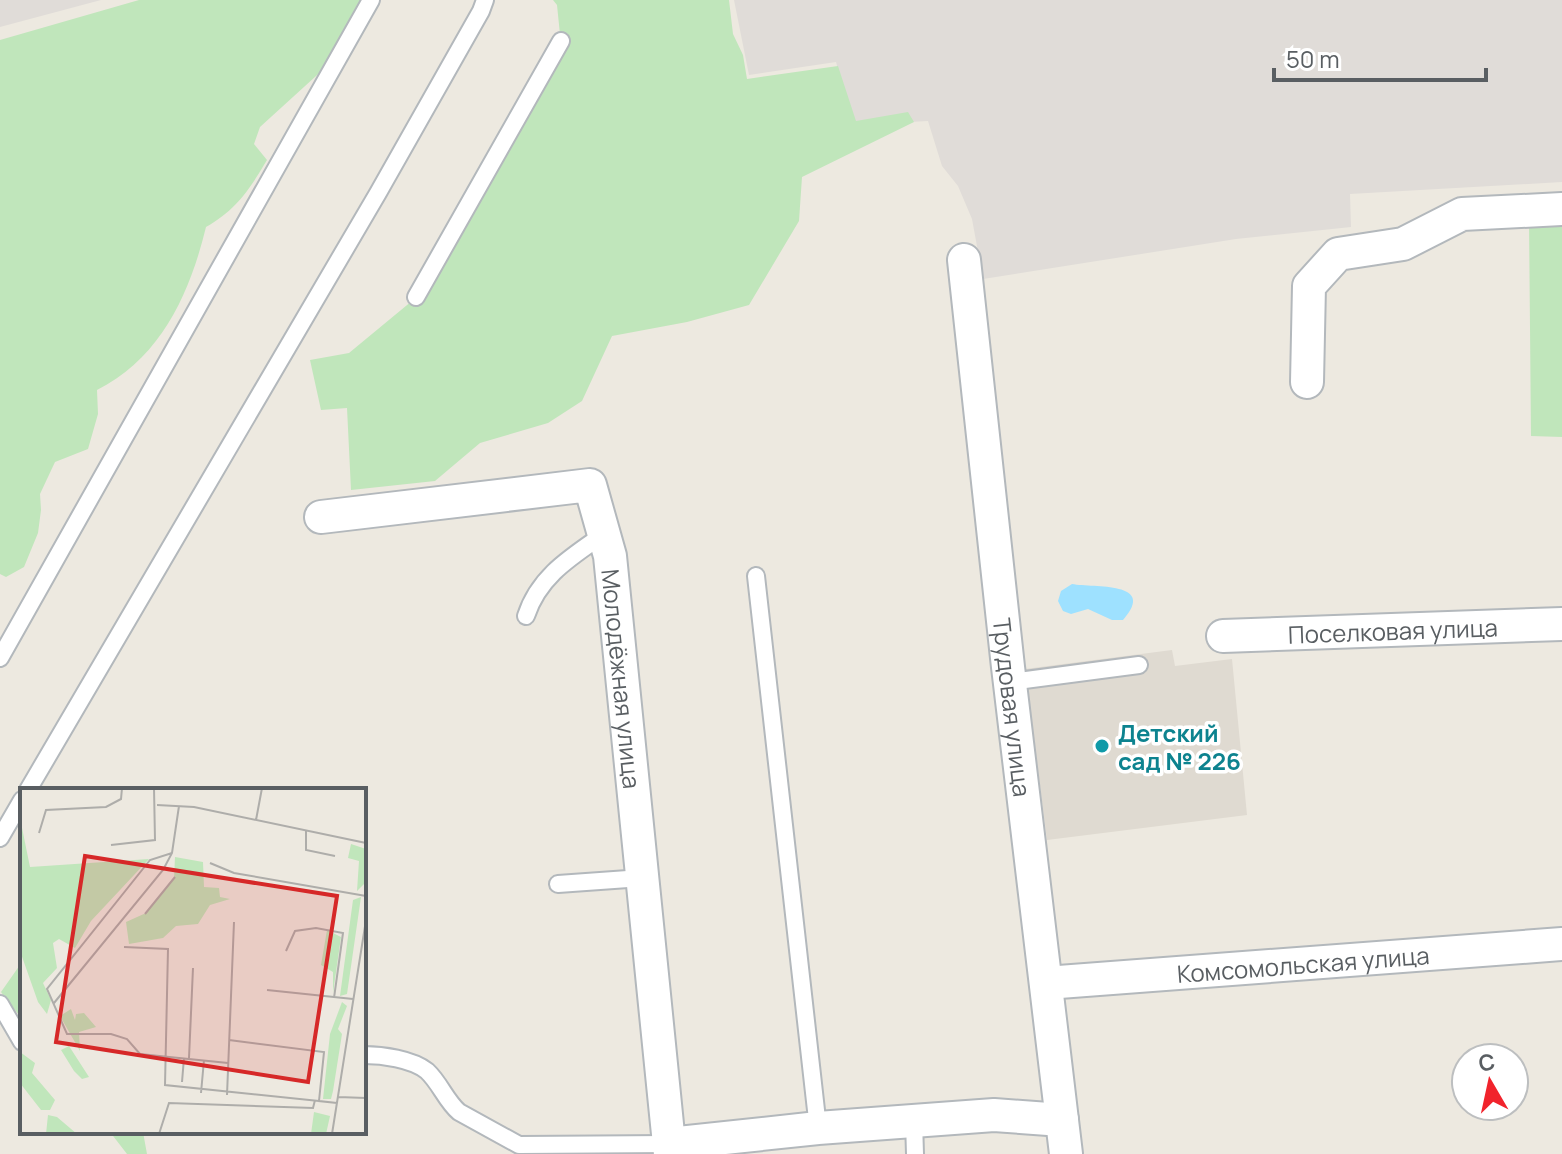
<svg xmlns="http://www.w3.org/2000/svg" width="1562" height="1154" font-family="Manrope,sans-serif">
	<rect width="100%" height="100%" fill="#ede9e0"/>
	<!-- industrial -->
	<path fill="#e0dcd8" d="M0,0H101L0,27Z
		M734,0H1562V182L1350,194L1351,227L1236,239L983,279L972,219L958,186L942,166L928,121L854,125L836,62L749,75Z"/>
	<!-- education -->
	<path fill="#dfdad1" d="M1172,650L1175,666L1232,659L1247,815L1047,840L1025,669Z"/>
	<!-- green -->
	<path fill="#c0e6bb" d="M139,0H372L349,46L260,127L254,144L267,160C249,190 237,209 206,227C190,293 161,358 97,390L98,414L88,449L55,462L40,494L41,510L38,533L24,567L6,577L0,574V40Z
		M553,0H729L733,34L743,55L747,79L838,66L856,121L908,112L914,122L802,177L799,221L749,305L687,322L612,336L582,401L548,423L480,443L435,481L351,490L347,408L321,410L310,360L349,353L424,291L562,54L557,5Z
		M1562,217V437L1531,436L1529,219Z
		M22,962V1019L1,992Z
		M110,1132H143L147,1154H127Z"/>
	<!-- water -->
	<path fill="#9ee1ff" d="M1072,584C1094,588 1158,581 1123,620H1112L1088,609L1071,614L1063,611L1058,601L1061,591Z"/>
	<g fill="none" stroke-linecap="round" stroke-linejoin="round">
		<defs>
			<path id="lane" d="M416,297L561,41
				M756,576L818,1128
				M526,616C539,576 571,557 604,534
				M0,658L371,0
				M1010,682L1139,665
				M28,790L378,193L481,11L485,0
				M0,838L22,800
				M558,884L642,878
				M0,1004L22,1042
				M364,1055C382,1055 412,1059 427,1071C440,1083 446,1101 459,1112L519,1145L669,1144
				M914,1121L915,1154"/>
			<g id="street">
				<path id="s1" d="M964,260L1008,667L1066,1154"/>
				<path d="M1307,382L1309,286L1338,254L1403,244L1462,214L1562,209"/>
				<path id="s2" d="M321,517L590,485L610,556L670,1154"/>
				<path id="s3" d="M1223,636L1562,624"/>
				<path id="s4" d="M1046,980L1059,982L1562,944"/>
				<path d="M669,1144L818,1128L994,1115L1062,1120"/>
			</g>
		</defs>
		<!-- lane casing -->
		<use href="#lane" stroke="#b3b8bc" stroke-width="20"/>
		<!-- street casing -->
		<use href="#street" stroke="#b3b8bc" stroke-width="36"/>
		<!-- lane -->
		<use href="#lane" stroke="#fff" stroke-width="16"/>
		<!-- street -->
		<use href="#street" stroke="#fff" stroke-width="32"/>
	</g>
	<!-- markers -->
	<circle fill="#0f9aa8" stroke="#fff" stroke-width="3" cx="1102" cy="746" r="8"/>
	<g text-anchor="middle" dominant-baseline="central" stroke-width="7" stroke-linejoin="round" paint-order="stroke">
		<!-- street labels -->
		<g font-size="24" fill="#595e62" stroke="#fff">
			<text stroke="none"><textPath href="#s3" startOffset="170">Поселковая улица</textPath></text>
			<text stroke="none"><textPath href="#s2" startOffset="468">Молодёжная улица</textPath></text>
			<text stroke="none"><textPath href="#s1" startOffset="450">Трудовая улица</textPath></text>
			<text stroke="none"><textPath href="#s4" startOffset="258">Комсомольская улица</textPath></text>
		</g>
		<!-- culture labels -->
		<g font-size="24" font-weight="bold" fill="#0d838f" stroke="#fff" text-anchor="start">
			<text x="1118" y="732">Детский<tspan x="1118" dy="28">сад № 226</tspan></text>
		</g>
	</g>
	<!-- overview -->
	<g transform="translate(20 788)">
		<rect width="346" height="346" fill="#ede9e0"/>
		<path d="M0,30L10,79L129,71L71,133L55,160L39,151L33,155L37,180L23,195L31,212L27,226L18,214L0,163ZM331,56L346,61V94L337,103L339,73L328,70ZM155,69L183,74L184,99L199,100L200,109L210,111L190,117L178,136L156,138L143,150L109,156L106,134L126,125L154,91ZM341,109L327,206L320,208L333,112ZM307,142L321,149L313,205V184L301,177ZM322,214L327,218L318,241L322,246L313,303L311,311H303L310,246ZM51,221L55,232L56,226L64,225L76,239L59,244L60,263L40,228ZM49,258L69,289L62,291L54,283L41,262ZM0,264L15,275L12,285L35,312L30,322H21L0,295ZM294,324L310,328L306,346H291ZM28,327L37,329L57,346H26Z" fill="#c0e6bb"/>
		<path fill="none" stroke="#aeadaa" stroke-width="2" d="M137,17L174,19L346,55M236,32L242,0M286,42V62L315,68M19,45L26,22L86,19L101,11L102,0M91,57L135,52L134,0M152,65L130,72L27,201L47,246H91L107,251L120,266L208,275M190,75L214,85L346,108M125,126L155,89M104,159L148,161L145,297L299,313M266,163L275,143L296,140L323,145L314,210M247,202L333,211M34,215L143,82L152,65L159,18M209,252L304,264L299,313L317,315M169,270L173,180M162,294L164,270M181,305L184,272M207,307L214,134M318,309L346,310M139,346L149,315L293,320L295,312M312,346L346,132"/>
		<path fill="#d62828" fill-opacity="0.15" stroke="#d62828" stroke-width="4" d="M65,68L317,108L288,294L36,254Z"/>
		<rect width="346" height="346" fill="none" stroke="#595e62" stroke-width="4"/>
	</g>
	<!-- north arrow -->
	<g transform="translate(1490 1082) rotate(351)"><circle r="38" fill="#ffffff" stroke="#bdbfc0" stroke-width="2"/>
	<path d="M0-6L14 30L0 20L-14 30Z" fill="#f1232c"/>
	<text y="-12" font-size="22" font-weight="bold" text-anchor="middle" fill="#595e62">С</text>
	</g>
	<!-- scale -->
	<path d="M1274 68v12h212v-12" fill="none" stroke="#595e62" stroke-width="4"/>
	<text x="1286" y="68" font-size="24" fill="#595e62" stroke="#ffffff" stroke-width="6" paint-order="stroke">50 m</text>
</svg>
